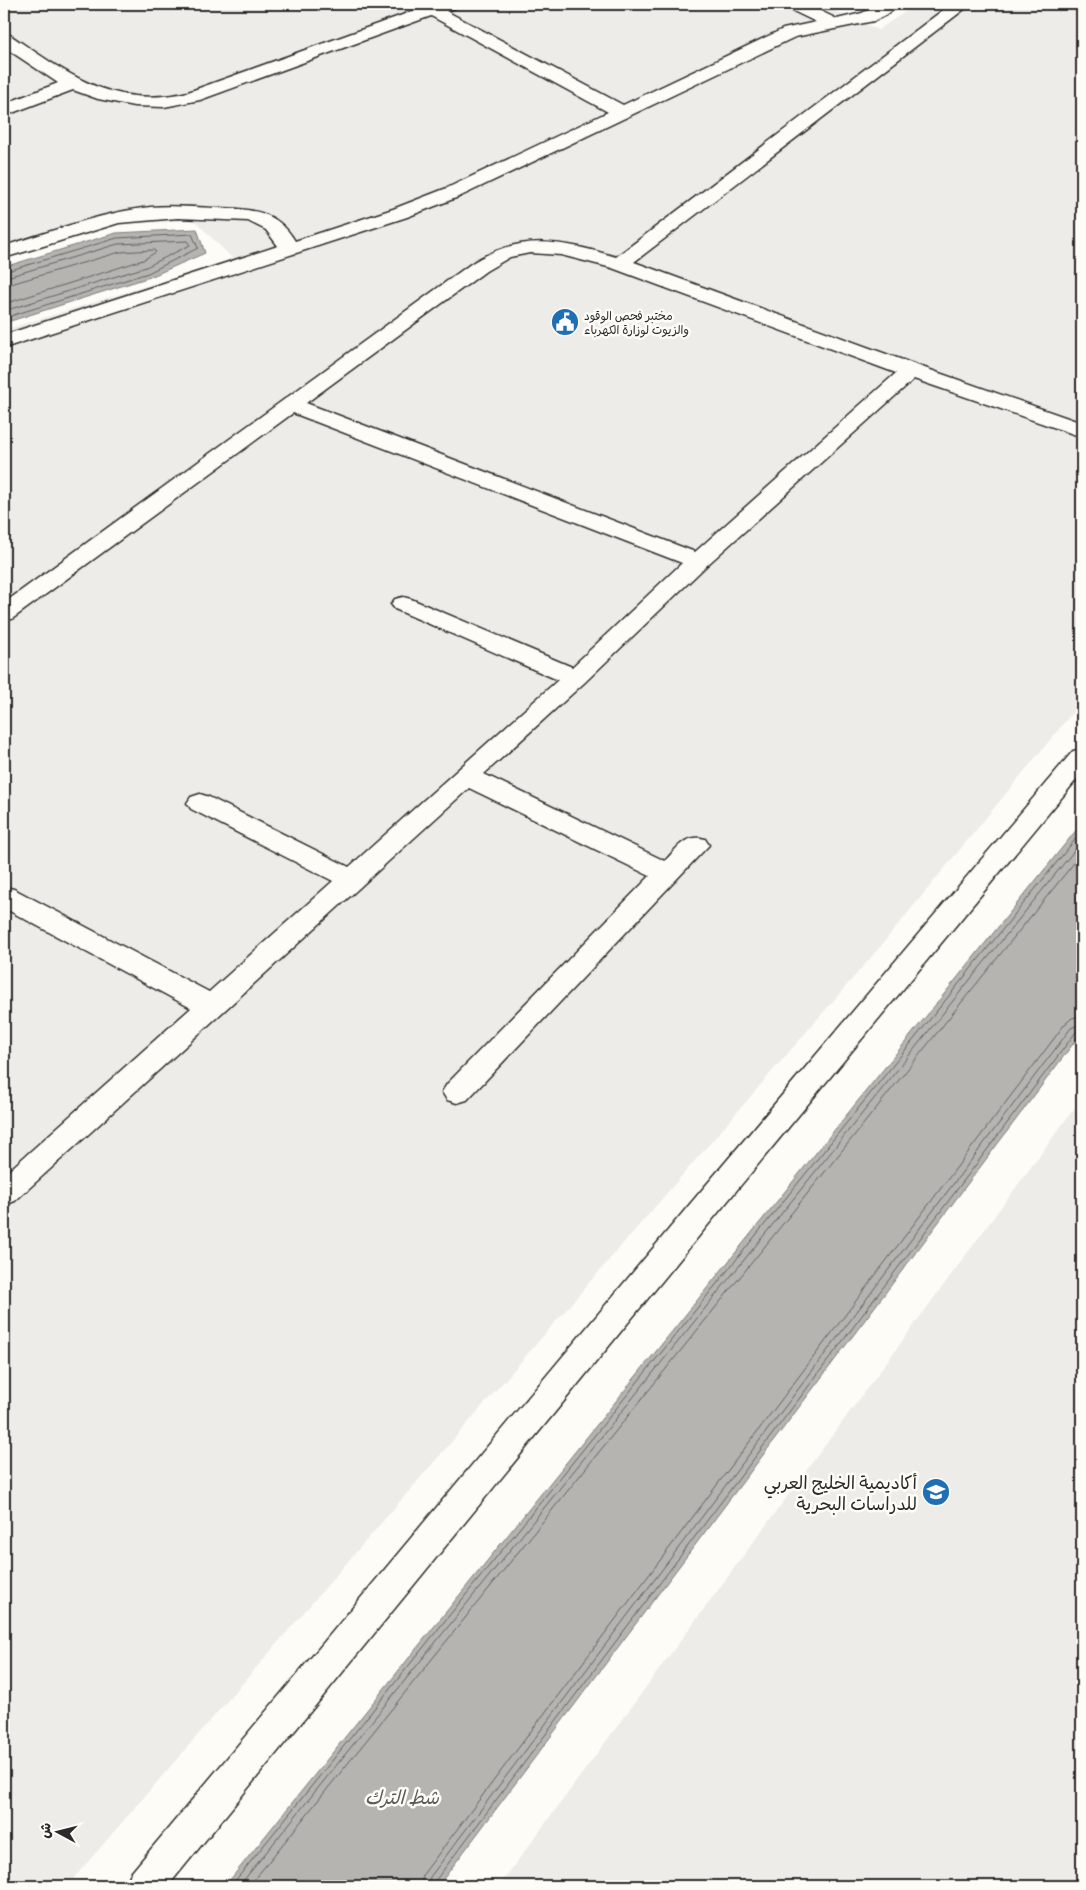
<svg xmlns="http://www.w3.org/2000/svg" width="1086" height="1890" font-family="'Patrick Hand','Playpen Sans Arabic',sans-serif">
	<rect width="100%" height="100%" fill="#fdfcf7"/>
	<filter id="ink" filterUnits="userSpaceOnUse"><feTurbulence type="fractalNoise" baseFrequency=".02" numOctaves="2"/><feDisplacementMap in="SourceGraphic" scale="10" xChannelSelector="R" yChannelSelector="G"/><feConvolveMatrix kernelMatrix="1 2 1 2 8 2 1 2 1" color-interpolation-filters="sRGB"/></filter>
	<g filter="url(#ink)">
		<!-- built -->
		<path fill="#edece8" d="M4,4H820L878,30L917,4H1082V701L879,948L67,1886H4V330L233,259L194,220L111,225L4,258Z
			M1082,1098V1886H498H499Z"/>
		<!-- water -->
		<path fill="#b5b4b1" stroke="#7e7d7b" d="M197,229L205,253L150,277L4,323V267L116,233Z
			M1082,823V1032L438,1886H225Z"/>
		<g fill="none" stroke-linecap="round" stroke-linejoin="round">
			<!-- shore -->
			<path stroke="#626261" stroke-width="1" d="M4,272L117,238L192,234L198,248L148,273L4,318
				M4,278L118,244L187,241L190,245L146,267L4,311
				M4,286L120,252L154,250L156,252L143,260L4,304
				M231,1886L1082,831
				M239,1886L1082,841
				M249,1886L1082,853
				M420,1886L424,1873L1065,1024L1072,1018L1082,1016
				M428,1886L430,1877L1071,1028L1082,1023
				M434,1886L435,1881L1076,1032L1082,1030"/>
			<defs>
				<path id="service" d="M433,4H457L455,8L446,11L623,105L783,29L816,22L787,8L785,4H806L837,19L862,13L880,4H901L886,15L874,21L795,37L461,196L407,217L4,348V335L278,246L266,230L248,221L178,218L119,223L4,258V246C47,233 91,216 136,209C162,204 189,207 215,208C249,209 276,209 295,241L393,209L447,188L608,112L431,16L200,100L164,107L134,106L98,99L73,90L4,116V104L58,83L4,47V34L10,35C68,74 113,110 188,92Z
					M951,4H971L634,262L919,366L1082,423V437L914,379L706,566L584,683L484,774L665,861C677,848 686,833 705,839L709,845L467,1100L457,1103L447,1100L442,1092L447,1084L650,876L469,788L15,1201L4,1205V1175L191,1008L4,908V887L14,889L209,992L333,881L191,809L187,803L191,797L200,794L209,797L349,867L558,680L395,609L391,604L395,599L403,597L411,599L572,667L682,563L293,413L12,619L4,621V603L472,263C522,232 562,241 616,257ZM530,253L561,255L612,268L896,373L695,552L306,403L486,271L510,257Z
					M1082,749V773L712,1220L168,1886H125L131,1873L690,1204L1073,751Z"/>
			</defs>
			<!-- service casing -->
			<use href="#service" stroke="#2b2b2b" stroke-width="3"/>
			<!-- service -->
			<use href="#service" fill="#fdfcf7" fill-rule="evenodd"/>
		</g>
	</g>
	<!-- icons -->
	<defs>
		<symbol id="civic-disc" viewBox="-11 -11 22 22"><circle r="9.5" fill="#1f6fb2" stroke="#fdfcf7"/><path d="M-.6-6.5H3V-4.5H.6V-3L4-1V1h2V6H-6V1h2V-1L-.6-3ZM-1.2 2.5V6h2.4V2.5Z" fill="#fff"/></symbol>
		<symbol id="university-disc" viewBox="-11 -11 22 22"><circle r="9.5" fill="#1f6fb2" stroke="#fdfcf7"/><path d="M0-5L7-2L0 1L-7-2ZM-4 1L0 2.5L4 1V4Q0 6-4 4Z" fill="#fff"/></symbol>
	</defs>
	<g fill-rule="evenodd">
		<use href="#civic-disc" x="549" y="306" width="32" height="32"/>
		<use href="#university-disc" x="920" y="1476" width="32" height="32"/>
	</g>
	<g text-anchor="middle" dominant-baseline="central" stroke-width="5" stroke-linejoin="round" paint-order="stroke">
		<!-- far-poi labels -->
		<g font-size="12" fill="#2b2b2b" stroke="#fdfcf7" text-anchor="start">
			<text x="584" y="315">مختبر فحص الوقود<tspan x="584" dy="14">والزيوت لوزارة الكهرباء</tspan></text>
		</g>
		<!-- near-poi labels -->
		<g font-size="18" fill="#2b2b2b" stroke="#fdfcf7" text-anchor="end">
			<text x="917" y="1482">أكاديمية الخليج العربي<tspan x="917" dy="21">للدراسات البحرية</tspan></text>
		</g>
		<!-- near-water labels -->
		<g font-size="19" font-style="italic" fill="#5b5b5a" stroke="#fdfcf7">
			<text x="402" y="1797">شط الترك</text>
		</g>
	</g>
	<!-- margin -->
	<rect width="1086" height="1890" fill="none" stroke="#fdfcf7" stroke-width="20"/>
	<rect x="10" y="10" width="1066" height="1870" fill="none" stroke="#2b2b2b" stroke-width="2" filter="url(#ink)"/>
	<!-- north arrow -->
	<g transform="translate(58 1832) rotate(277)" stroke="#fdfcf7" stroke-width="4" paint-order="stroke">
	<path d="M0-4L9 19L0 12L-9 19Z" fill="#2b2b2b"/>
	<text y="-8" font-size="14" font-weight="bold" text-anchor="middle" fill="#2b2b2b">ش</text>
	</g>
</svg>
